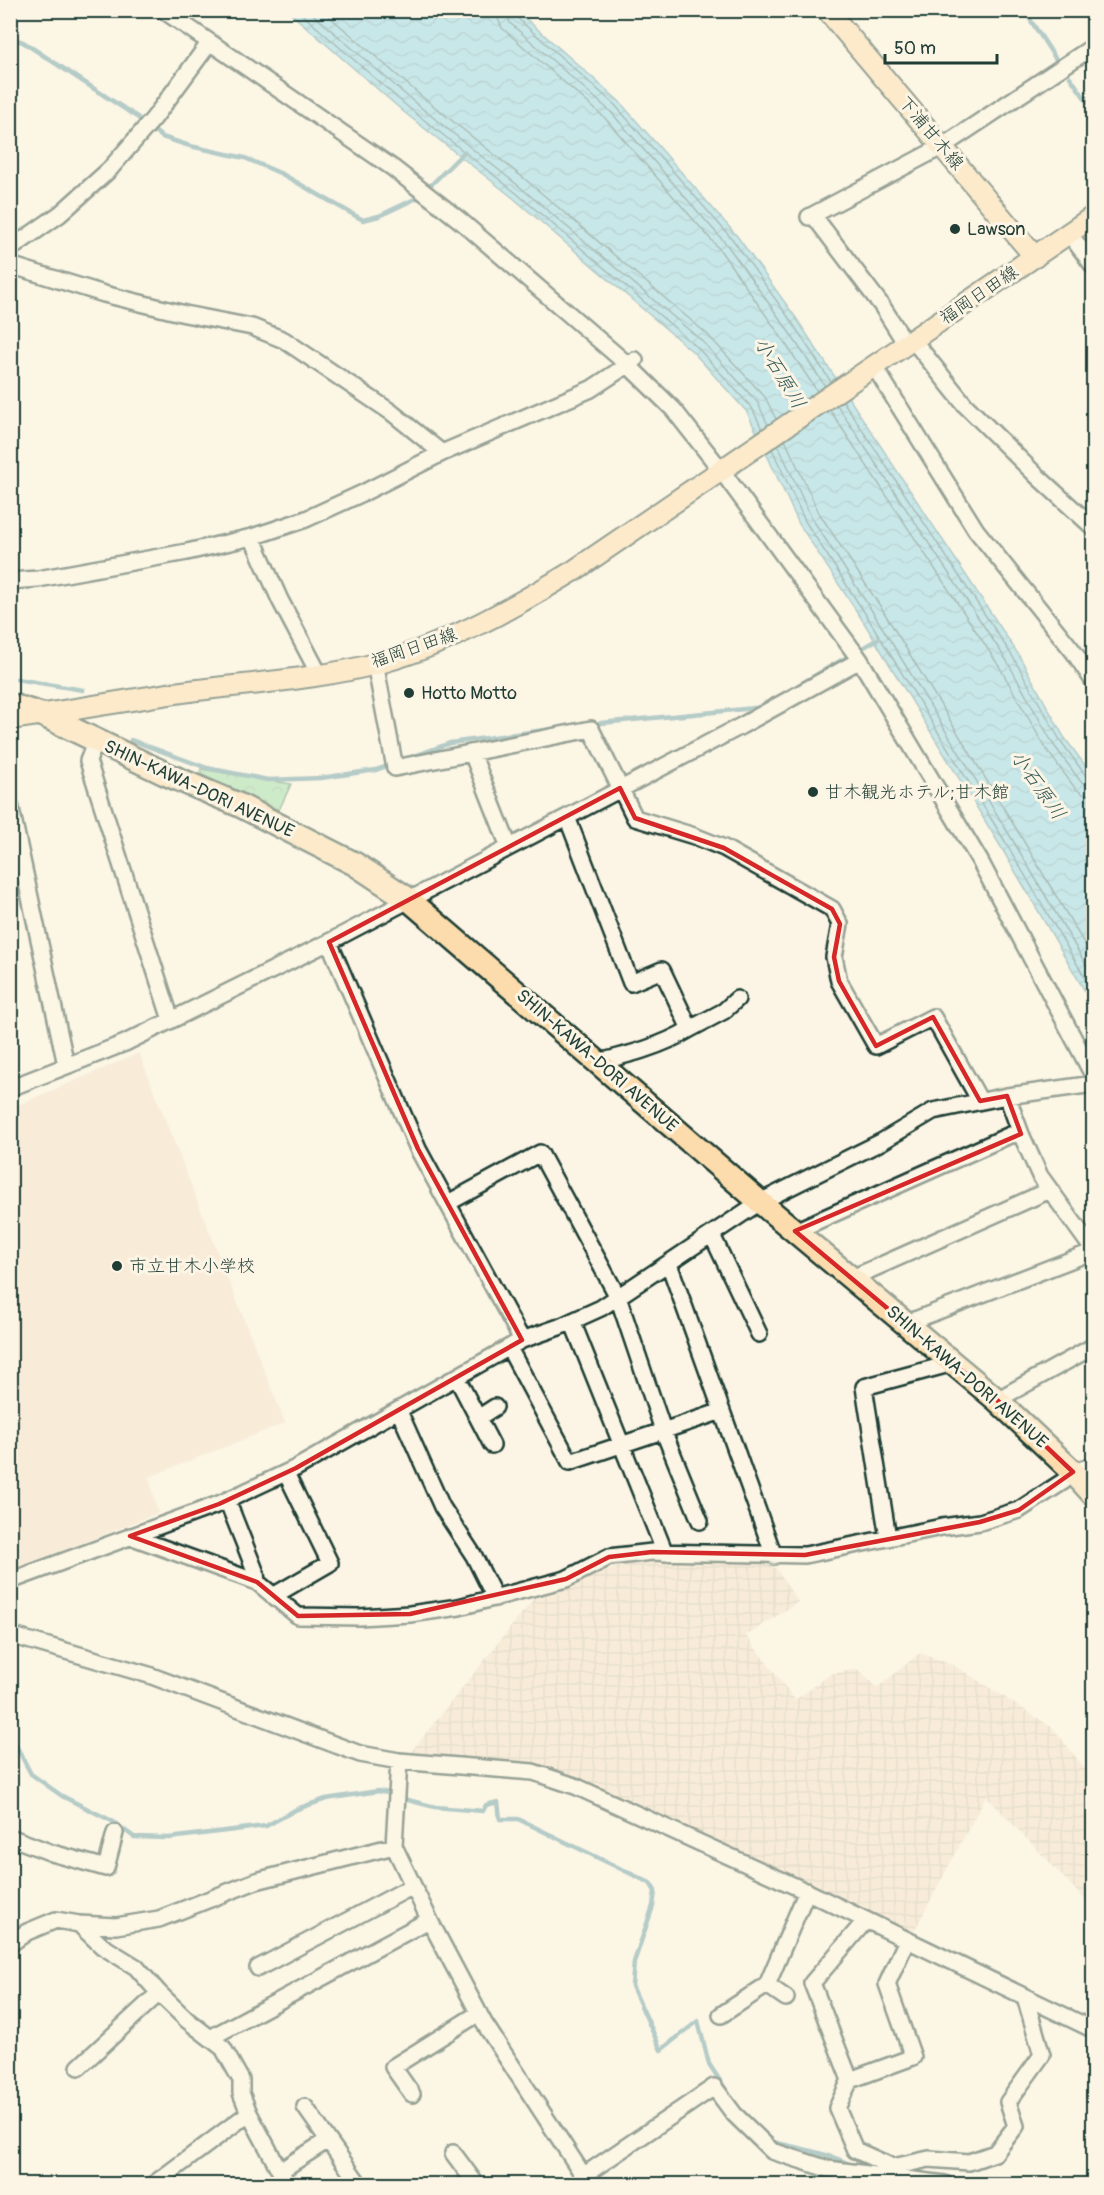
<svg xmlns="http://www.w3.org/2000/svg" width="1104" height="2195" font-family="Pangolin,'Klee One',sans-serif">
	<defs>
		<pattern id="industrial-grid" width="8" height="8" patternUnits="userSpaceOnUse" patternTransform="scale(1.5)"><rect width="8" height="8" fill="#f3e1cb"/><path d="M0 4h8M4 0v8" fill="none" stroke="#d0c2af"/></pattern>
		<pattern id="forest-crowns" width="20" height="18" patternUnits="userSpaceOnUse" patternTransform="scale(1.5)"><rect width="20" height="18" fill="#96dba7"/><path d="M2 6a3 3 0 1 1 6 0M12 15a3 3 0 1 1 6 0" fill="none" stroke="#81bd90"/></pattern>
		<pattern id="water-waves" width="16" height="10" patternUnits="userSpaceOnUse" patternTransform="scale(1.5)"><rect width="16" height="10" fill="#8bd5ec"/><path d="M0 5q4-4 8 0t8 0" fill="none" stroke="#71aec0"/></pattern>
	</defs>
	<rect width="100%" height="100%" fill="#fcf5e5"/>
	<filter id="ink" filterUnits="userSpaceOnUse"><feTurbulence type="fractalNoise" baseFrequency=".0167" numOctaves="2"/><feDisplacementMap in="SourceGraphic" scale="12" xChannelSelector="R" yChannelSelector="G"/><feConvolveMatrix kernelMatrix="1 2 1 2 8 2 1 2 1" color-interpolation-filters="sRGB"/></filter>
	<g filter="url(#ink)">
		<!-- built -->
		<path fill="#f3e1cb" d="M139,1053L285,1423L149,1477L158,1513L11,1572V1108Z"/>
		<!-- industrial -->
		<path fill="url(#industrial-grid)" d="M648,1558H755L776,1568L798,1602L746,1636L795,1700L831,1674L857,1669L877,1688L920,1653L955,1666L1053,1728L1093,1779V1908L986,1796L913,1933L624,1798L523,1762L410,1753L540,1591L611,1563Z"/>
		<!-- forest -->
		<path fill="url(#forest-crowns)" stroke="#5a8c6e" stroke-width="1.5" d="M201,769L291,784L279,810L201,775Z"/>
		<!-- water -->
		<path fill="url(#water-waves)" stroke="#6098a2" stroke-width="1.5" d="M288,11H517L619,101L737,236L796,318L1018,654L1064,737L1093,776V1005L1001,847L863,621L799,524L747,412L693,352L512,197L405,113Z"/>
		<g fill="none" stroke-linecap="round" stroke-linejoin="round">
			<!-- shore -->
			<path stroke="#4a7a7e" stroke-width="1.5" d="M297,10L409,108L515,192L697,347L752,408L762,429
				M308,10L414,102L520,187L702,341L758,403L768,425
				M322,10L420,95L526,180L707,334L765,397L776,419
				M497,10L498,19L502,28L604,117L720,250L777,331L817,391
				M506,10L510,23L610,111L727,245L785,326L825,386
				M513,10L516,17L615,105L733,240L791,321L831,382
				M843,401L1013,657L1060,740L1086,776L1094,779
				M837,405L1007,661L1053,744L1081,782L1094,786
				M830,410L999,666L1046,749L1075,788L1083,794L1094,795
				M785,440L819,513L882,609L1020,835L1094,960
				M778,445L811,517L874,614L1012,839L1094,978
				M772,449L805,521L868,618L1006,843L1094,993"/>
			<!-- stream -->
			<path stroke="#6098a2" stroke-width="4.5" d="M1024,10L1059,64
				M10,38L23,42L137,117L162,137L190,146L245,158L282,174L363,220L379,216L419,197L464,152
				M1070,77L1094,111
				M10,678L83,690
				M797,686L878,639
				M591,724L765,707
				M131,740L207,768L268,780L321,778L376,770L393,764
				M406,759L450,743L559,728
				M10,1734L31,1774L62,1796L112,1821L134,1837L169,1838L266,1826L297,1809L326,1799L378,1791L393,1794
				M400,1798L435,1807L483,1811L486,1805L498,1802L500,1819H518L650,1883L655,1891L653,1906L634,1962L632,1986L661,2050L698,2021L709,2064L738,2108
				M769,2139L773,2142C789,2146 845,2157 854,2168"/>
			<defs>
				<path id="minor" d="M163,10L393,168L462,222L628,365L673,409L721,470L860,660L980,861L1094,1077
					M813,215L882,306L906,344
					M809,217L943,146L1094,46
					M1069,233L1094,267
					M10,249L60,214L109,170L154,118L210,42
					M10,265L104,294L185,314L252,327L284,340L391,412L442,453
					M913,340L965,405L1037,476L1094,528
					M874,366L976,530L1073,651L1094,682
					M252,537L280,600L319,674
					M10,581L38,579L187,552L252,537L306,519L365,492L442,453L591,389L635,360
					M375,663L395,768L591,729L635,818L694,836L724,848L832,909L840,924L834,957L839,981L876,1046L933,1017L980,1101
					M96,741L88,761L171,1020
					M472,753L509,847
					M10,804L66,1065
					M567,817L631,983L662,970L690,1029C662,1046 631,1054 599,1062
					M329,942L418,1149L522,1340
					M690,1029L724,1011L737,999
					M10,1088L125,1043L329,942L741,726L860,660
					M1007,1096L1094,1084
					M448,1203L540,1153L618,1297L663,1430L700,1521
					M795,1231L1010,1135L1021,1134
					M712,1235L759,1334
					M669,1264L774,1556
					M852,1278L1050,1190
					M572,1321L665,1553
					M907,1323L1094,1251
					M509,1348L570,1462L722,1411
					M457,1378L492,1445
					M997,1400L1094,1346
					M399,1411L442,1507L474,1556L495,1598
					M478,1418L495,1407
					M227,1500L256,1573L257,1582
					M130,1536L257,1582L298,1616L359,1617L410,1614L459,1607L566,1579L609,1557L652,1552L805,1555L942,1527L980,1522L1019,1510L1064,1481L1073,1472L1094,1465
					M888,1538L864,1387L953,1363
					M10,1581L219,1504L296,1468L522,1340L559,1327L601,1308L760,1202L881,1142L933,1111L1007,1096L1021,1134L1040,1176L1094,1251
					M273,1596L330,1563L286,1473
					M10,1635L149,1675L360,1754L399,1761L533,1772L575,1786L810,1893L1094,2030
					M399,1761L394,1846L431,1923L484,2023L589,2184
					M10,1837L52,1853L106,1868L115,1833
					M866,1920L812,1983L850,2080L837,2108L855,2150L893,2167L929,2159L969,2162L995,2153L1016,2126L1008,2102L1042,2055L1025,1997
					M79,1924L102,1946L136,1967L159,1993L187,2020L223,2048L241,2080V2093L249,2113L283,2177L289,2184
					M10,1944L27,1932L56,1920L79,1924L116,1926L159,1919L256,1881L394,1846
					M258,1968L413,1886
					M767,1985L786,1998
					M721,2015L767,1985L807,1891
					M210,2038L429,1920
					M79,2067L159,1993
					M850,2080L913,2057L887,1984L907,1940
					M412,2094L393,2067L479,2013
					M305,2107L359,2184
					M453,2153L476,2184
					M280,2171L328,2140
					M583,2176L714,2087L734,2114L772,2151L828,2169L945,2184
					M154,2184L249,2113"/>
				<path id="major" d="M827,10L1035,257
					M10,719C71,711 130,699 190,691C254,683 321,679 383,662C451,643 516,606 575,570L1094,216"/>
				<path id="highway" d="M10,705L43,715L166,774L239,805L355,864L408,899L760,1202L997,1400L1073,1472L1094,1495"/>
			</defs>
			<!-- minor casing -->
			<use href="#minor" stroke="#1f3d34" stroke-width="20"/>
			<!-- major casing -->
			<use href="#major" stroke="#1f3d34" stroke-width="24"/>
			<!-- highway casing -->
			<use href="#highway" stroke="#1f3d34" stroke-width="27"/>
			<!-- minor -->
			<use href="#minor" stroke="#fcf5e5" stroke-width="15"/>
			<!-- major -->
			<use href="#major" stroke="#fcdcac" stroke-width="20"/>
			<!-- highway -->
			<use href="#highway" stroke="#fcdcac" stroke-width="22"/>
		</g>
	</g>
	<!-- marked area -->
	<path d="M0 0H1104V2195H0ZM620,788L635,818L724,848L832,909L840,924L834,957L839,981L876,1046L933,1017L980,1101L1007,1096L1021,1134L795,1231L997,1400L1073,1472L1019,1510L980,1522L805,1555L652,1552L609,1557L566,1579L410,1614L298,1616L257,1582L130,1536L219,1504L296,1468L522,1340L418,1149L329,942Z" fill="#fcf5e5" fill-opacity=".55" fill-rule="evenodd"/>
	<path fill="none" stroke="#d62828" stroke-width="4.5" stroke-linejoin="round" d="M620,788L635,818L724,848L832,909L840,924L834,957L839,981L876,1046L933,1017L980,1101L1007,1096L1021,1134L795,1231L997,1400L1073,1472L1019,1510L980,1522L805,1555L652,1552L609,1557L566,1579L410,1614L298,1616L257,1582L130,1536L219,1504L296,1468L522,1340L418,1149L329,942Z"/>
	<!-- markers -->
	<g fill="#1f3d34" stroke="#fcf5e5" stroke-width="2">
		<circle cx="955" cy="229" r="6"/>
		<circle cx="409" cy="693" r="6"/>
		<circle cx="813" cy="792" r="6"/>
		<circle cx="117" cy="1266" r="6"/>
	</g>
	<g text-anchor="middle" dominant-baseline="central" stroke-width="6" stroke-linejoin="round" paint-order="stroke">
		<!-- street labels -->
		<g font-size="18" fill="#1f3d34" stroke="#fcf5e5">
			<text transform="translate(931 133) rotate(50)">下浦甘木線</text>
			<text transform="translate(979 295) rotate(-34)">福岡日田線</text>
			<text transform="translate(414 648) rotate(-19)">福岡日田線</text>
			<text transform="translate(199 789) rotate(25)">SHIN-KAWA-DORI AVENUE</text>
			<text transform="translate(597 1061) rotate(41)">SHIN-KAWA-DORI AVENUE</text>
			<text transform="translate(967 1377) rotate(41)">SHIN-KAWA-DORI AVENUE</text>
		</g>
		<!-- poi labels -->
		<g font-size="18" fill="#1f3d34" stroke="#fcf5e5" text-anchor="start">
			<text x="967" y="229">Lawson</text>
			<text x="421" y="693">Hotto Motto</text>
			<text x="825" y="792">甘木観光ホテル;甘木館</text>
			<text x="129" y="1266">市立甘木小学校</text>
		</g>
		<!-- water labels -->
		<g font-size="20" font-style="italic" fill="#355b59" stroke="#fcf5e5">
			<text transform="translate(780 373) rotate(59)">小石原川</text>
			<text transform="translate(1038 785) rotate(55)">小石原川</text>
		</g>
	</g>
	<!-- margin -->
	<rect width="1104" height="2195" fill="none" stroke="#fcf5e5" stroke-width="36"/>
	<rect x="18" y="18" width="1068" height="2159" fill="none" stroke="#1f3d34" stroke-width="2" filter="url(#ink)"/>
	<!-- scale -->
	<path d="M885 54v9h112v-9" fill="none" stroke="#1f3d34" stroke-width="3"/>
	<text x="894" y="54" font-size="18" fill="#1f3d34" stroke="#fcf5e5" stroke-width="4.5" paint-order="stroke">50 m</text>
</svg>
